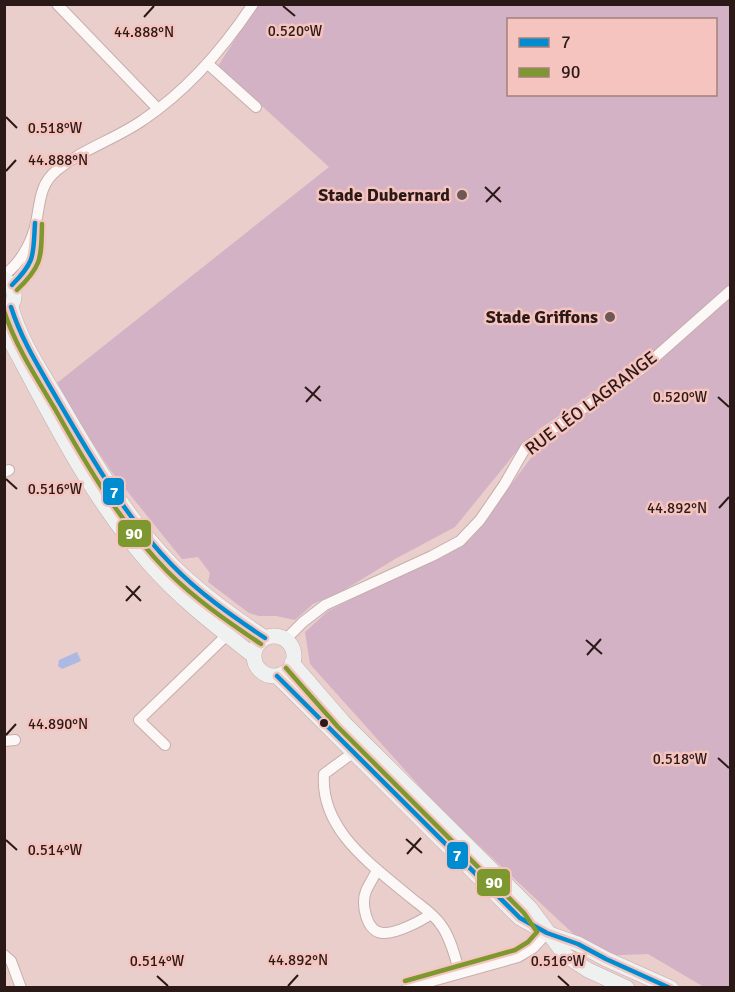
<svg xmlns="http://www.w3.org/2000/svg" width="735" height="992" font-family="Signika,sans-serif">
	<rect width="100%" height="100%" fill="#e9cecb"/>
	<!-- green -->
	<path fill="#d2b2c4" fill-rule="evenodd" d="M257,5H730V987H704L648,954L597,956L439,808L310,664L305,632L328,611L470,540L533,455L631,367L538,430L516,452L455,527L395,559L344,590L313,604L295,620L276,616H259L249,613L208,582L210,573L198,557L182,559L111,471L77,420L57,383L329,167L218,66ZM508,20H716V94H508Z"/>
	<!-- water -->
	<path fill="#adb8e3" d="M77,652L81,661L62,669L58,666L59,660Z"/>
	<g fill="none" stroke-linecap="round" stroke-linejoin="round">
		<defs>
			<path id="street" d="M57,4L158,109
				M208,64L256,107
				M4,275C18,265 27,250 33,234C41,212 36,187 56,171C82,149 116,139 143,120C188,90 223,49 253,4
				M12,285C28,269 36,257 33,233
				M4,472L9,470
				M285,640L303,622L325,605L432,556L460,541L480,520L504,485L526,447L643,368L730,291
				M4,741L15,740
				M165,745L139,720L227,635
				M354,752L324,774C320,830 372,865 410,897C421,906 434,914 441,925C451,938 455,958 460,973
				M377,870C374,877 369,884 366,891C361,904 366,932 383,933C396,934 421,921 431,914
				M4,955L11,961L21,988
				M407,988L518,957L533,948L547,933"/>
			<path id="secondary" d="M4,279C18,288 17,303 4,313
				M11,307C20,341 41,371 58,400C91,457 126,518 172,565C200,593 232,616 265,638
				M4,329C48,409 87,493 148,562C179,598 217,627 254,656
				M254 656a20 20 0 1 1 40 0a20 20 0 1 1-40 0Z
				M292,663L343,722L530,908L565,955L588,970L627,988
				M277,676L520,918L547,933L578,944L606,959L671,988"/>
		</defs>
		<!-- street casing -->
		<use href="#street" stroke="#c4aeac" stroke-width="12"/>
		<!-- secondary casing -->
		<use href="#secondary" stroke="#c4aeac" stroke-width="16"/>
		<!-- street -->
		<use href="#street" stroke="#fcf8f7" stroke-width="10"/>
		<!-- secondary -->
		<use href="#secondary" stroke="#eff0f0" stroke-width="15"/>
		<defs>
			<path id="bus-1" d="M12,285C36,261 33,255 35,223
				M11,307C22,342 42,372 60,404C93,460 126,518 172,565C199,593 232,616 265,638
				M277,676L520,918L547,933L578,944L606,959L670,988"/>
			<path id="bus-2" d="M17,290C43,265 41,257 42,224
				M4,311C16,347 36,377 55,409C87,466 121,524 167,571C195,599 228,622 261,644
				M286,668L338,727L524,913L537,932L528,942L515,950L405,981"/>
		</defs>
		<!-- bus-1 casing -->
		<use href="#bus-1" stroke="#f6c4be" stroke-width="9"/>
		<!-- bus-2 casing -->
		<use href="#bus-2" stroke="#f6c4be" stroke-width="9"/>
		<!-- bus-1 -->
		<use href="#bus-1" stroke="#008cd0" stroke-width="4.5"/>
		<!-- bus-2 -->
		<use href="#bus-2" stroke="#7c982e" stroke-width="4.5"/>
	</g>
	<!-- ticks -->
	<path fill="none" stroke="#2b1917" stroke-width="2" d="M283,6L295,16M144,17L154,6M6,117L17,128M6,171L16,160M485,187L501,202M486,202L500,187M305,387L321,401M718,397L729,407M306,402L320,386M6,479L17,489M719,508L729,497M126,586L141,601M126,601L140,586M586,640L602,654M587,655L601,639M6,735L16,724M718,758L729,768M406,839L422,853M6,840L17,850M407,854L421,838M157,976L168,986M558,976L569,986M288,986L298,975"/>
	<!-- markers -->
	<g fill="#6e5856" stroke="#f6c4be" stroke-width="2">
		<circle cx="462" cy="195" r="6"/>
		<circle cx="610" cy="317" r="6"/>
	</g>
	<circle fill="#2b1917" stroke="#f6c4be" stroke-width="2" cx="324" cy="723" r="5"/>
	<g text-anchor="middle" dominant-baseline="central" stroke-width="5" stroke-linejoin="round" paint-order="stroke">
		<!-- poi labels -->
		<g font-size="18" font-weight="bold" fill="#2b1917" stroke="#f6c4be" text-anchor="end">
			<text x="450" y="195">Stade Dubernard</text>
			<text x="598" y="317">Stade Griffons</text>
		</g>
		<!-- street labels -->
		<g font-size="18" fill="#2b1917" stroke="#f6c4be">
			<text transform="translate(591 403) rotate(-37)">RUE LÉO LAGRANGE</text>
		</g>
	</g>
	<g font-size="15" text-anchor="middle" fill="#2b1917" stroke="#f6c4be" stroke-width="5" stroke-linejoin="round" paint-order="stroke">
		<text x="295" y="36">0.520°W</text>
		<text x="144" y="37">44.888°N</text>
		<text x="55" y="133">0.518°W</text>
		<text x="58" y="165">44.888°N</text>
		<text x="680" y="402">0.520°W</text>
		<text x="55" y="494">0.516°W</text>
		<text x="677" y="513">44.892°N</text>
		<text x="58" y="729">44.890°N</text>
		<text x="680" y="764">0.518°W</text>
		<text x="55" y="855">0.514°W</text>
		<text x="298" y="965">44.892°N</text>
		<text x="157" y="966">0.514°W</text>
		<text x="558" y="966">0.516°W</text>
	</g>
	<g stroke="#f6c4be" stroke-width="2">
		<rect x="102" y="477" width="23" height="29" rx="6" fill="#008cd0"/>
		<rect x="117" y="519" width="35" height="29" rx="6" fill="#7c982e"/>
		<rect x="446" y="841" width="23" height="29" rx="6" fill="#008cd0"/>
		<rect x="476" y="868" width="35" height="29" rx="6" fill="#7c982e"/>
	</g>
	<g font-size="16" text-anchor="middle" font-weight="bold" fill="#fff">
		<text x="114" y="498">7</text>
		<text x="134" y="539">90</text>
		<text x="457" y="861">7</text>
		<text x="494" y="888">90</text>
	</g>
	<!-- border -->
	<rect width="735" height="992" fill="none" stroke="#2b1917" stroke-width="12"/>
	<!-- legend -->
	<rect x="507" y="18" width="210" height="78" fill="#f6c4be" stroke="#a5807b" stroke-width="1.5"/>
	<rect x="519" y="38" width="30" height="9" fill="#008cd0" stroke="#a5807b" stroke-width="1.5"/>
	<text x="561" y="48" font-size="18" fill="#2b1917">7</text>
	<rect x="519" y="68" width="30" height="9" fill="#7c982e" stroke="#a5807b" stroke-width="1.5"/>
	<text x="561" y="78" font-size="18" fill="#2b1917">90</text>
</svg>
